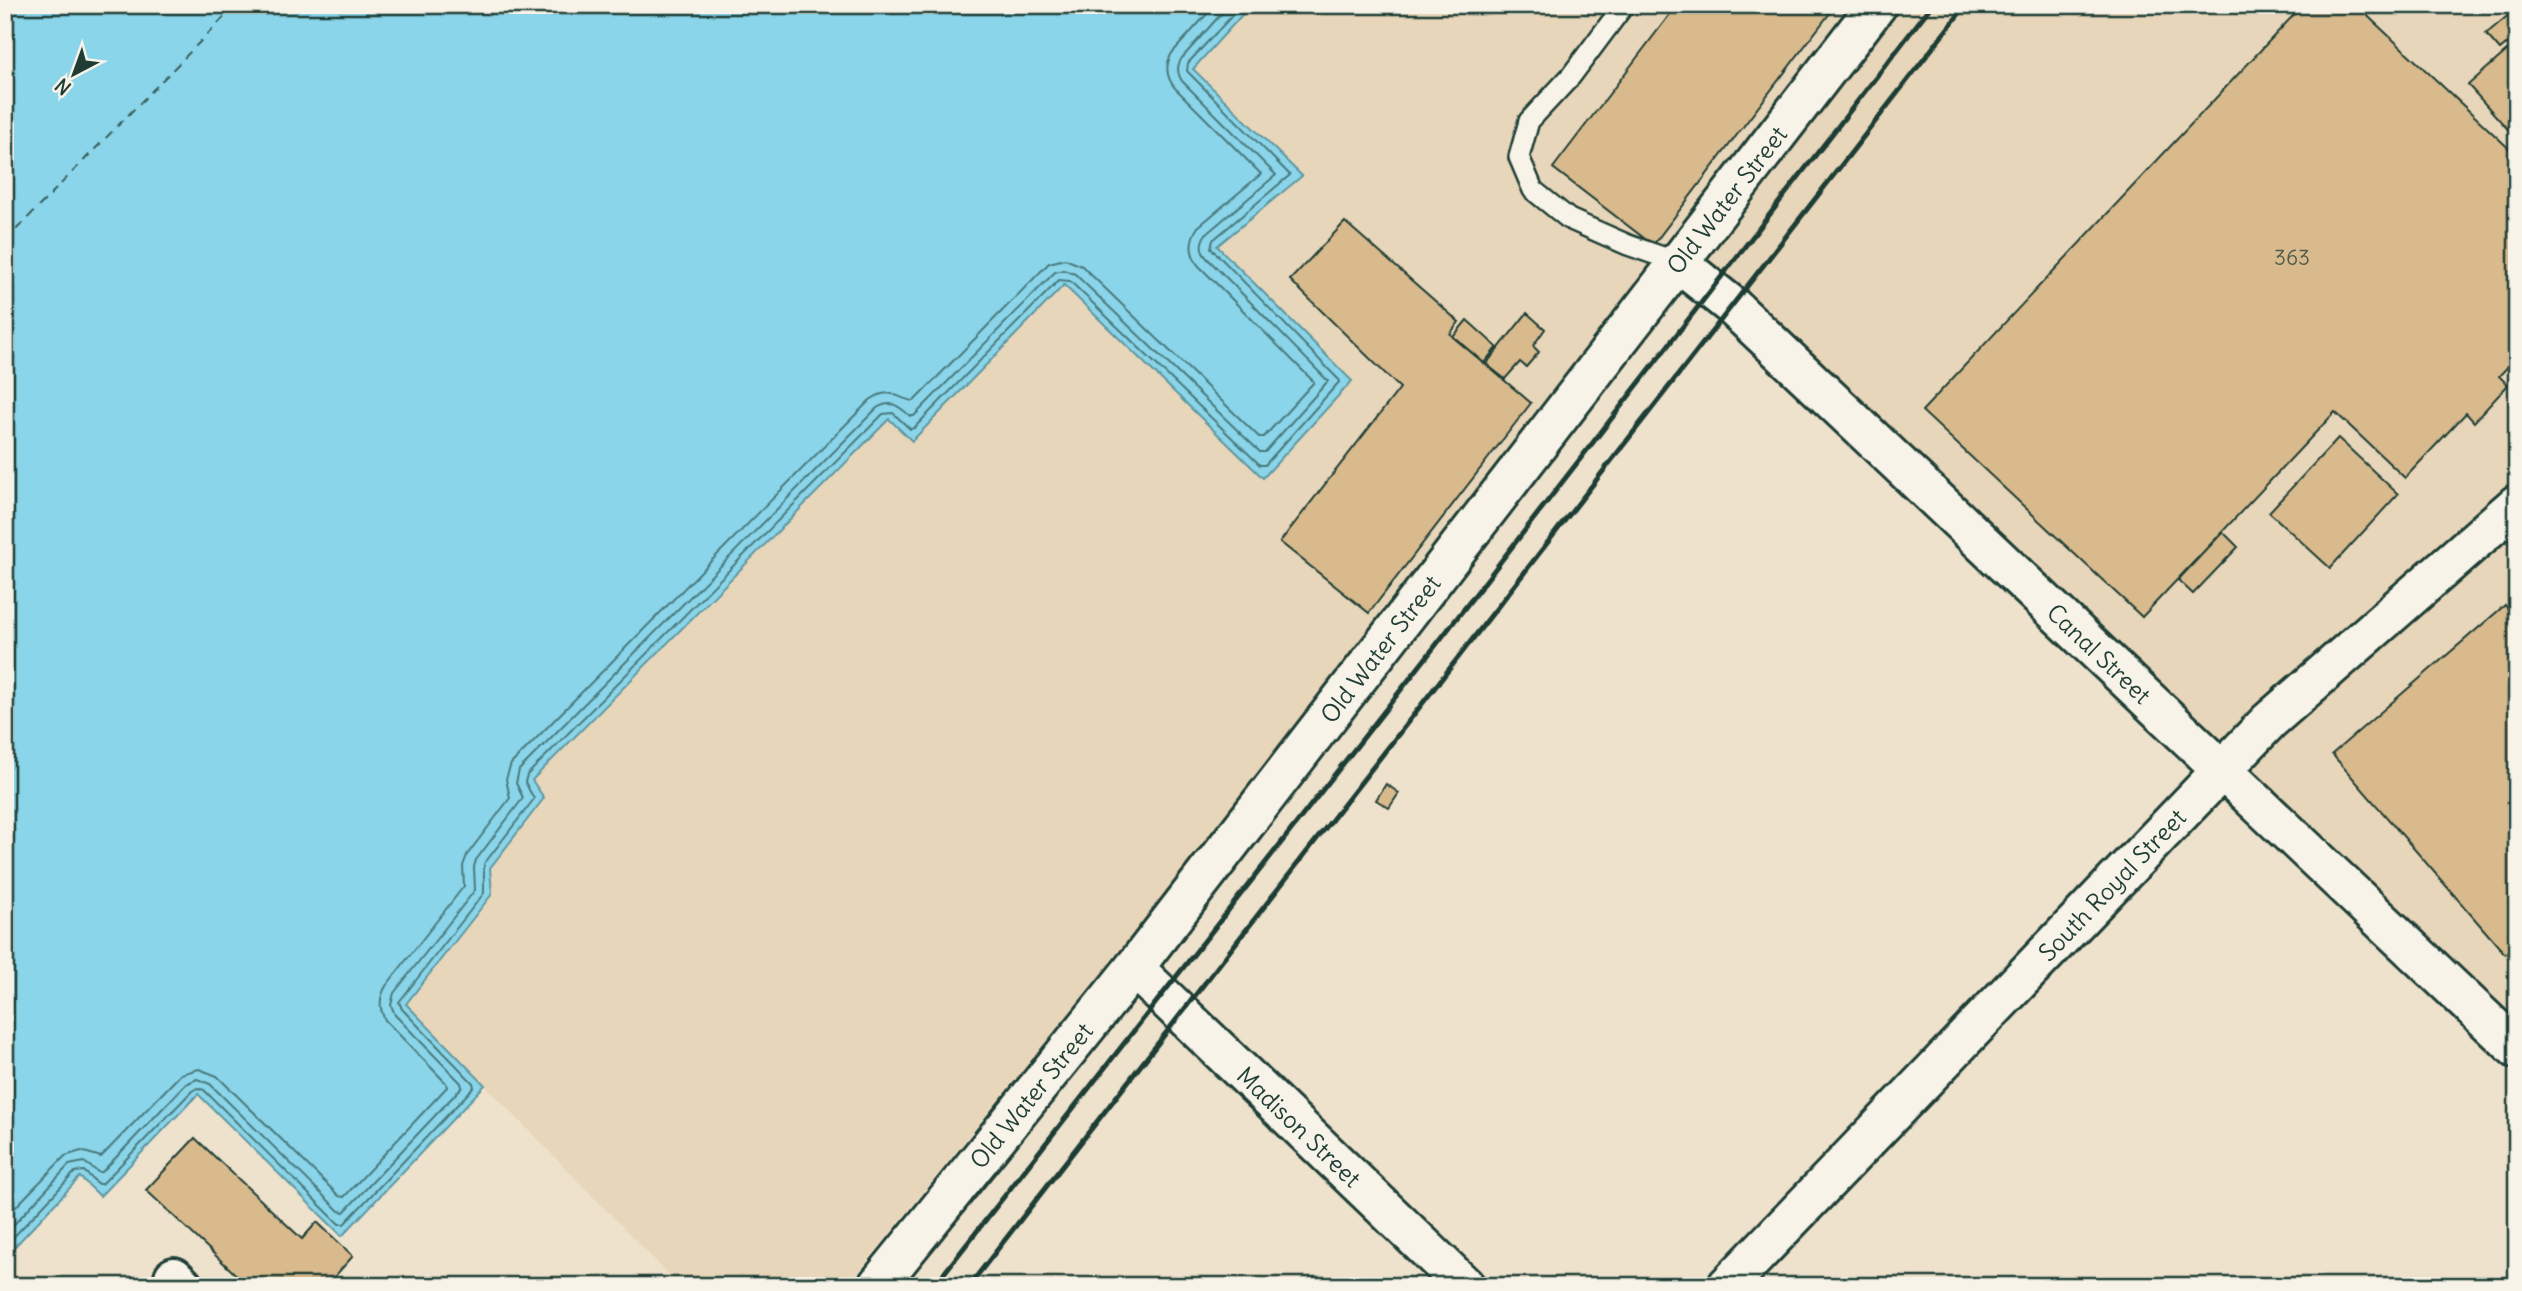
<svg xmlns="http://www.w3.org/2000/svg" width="2522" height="1291" font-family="Delius,sans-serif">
	<rect width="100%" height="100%" fill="#eee2cd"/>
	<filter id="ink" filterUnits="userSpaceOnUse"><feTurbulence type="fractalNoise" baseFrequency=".0143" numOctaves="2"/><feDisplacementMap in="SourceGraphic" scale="14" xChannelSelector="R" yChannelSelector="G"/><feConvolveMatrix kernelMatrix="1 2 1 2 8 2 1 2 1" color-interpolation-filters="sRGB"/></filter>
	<g filter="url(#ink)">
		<!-- built -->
		<path fill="#e8d6ba" d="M1251,5H2517V1039L1677,263L847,1286H680L406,1004L492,894L490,868L544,798L531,780L889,418L912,440L1064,285L1263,477L1351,381L1216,246L1193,69Z"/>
		<!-- water -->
		<path fill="#8ad5ea" stroke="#5f98a1" stroke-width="2" d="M5,5H1251L1193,69L1302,176L1217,246L1352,381L1263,478L1064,285L912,441L889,419L532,780L544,798L490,868L492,894L406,1004L485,1085L342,1236L198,1094L100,1196L80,1177L5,1257Z"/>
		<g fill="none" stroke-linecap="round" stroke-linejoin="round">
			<!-- shore -->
			<path stroke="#4a7a7d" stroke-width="2" d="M5,1218L65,1156L81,1151L101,1157L181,1074L199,1069L217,1076L339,1196L344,1197L447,1087L446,1083L385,1020C379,1008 379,998 386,986L464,886L463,866L467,855L510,798L506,779L511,764L870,400C891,385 896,399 914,401L1049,263L1065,259L1082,266L1259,437H1264L1314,382L1198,265C1189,252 1189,240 1198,227L1261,174L1175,88C1166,77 1165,65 1172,53L1215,5
				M5,1234L69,1165L84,1162L98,1172H102L186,1084L197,1079L210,1084L339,1211L344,1212L462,1087L461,1083L395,1015L391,1005L394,993L475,890L474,867L476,860L523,798L516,783L519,770L877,408C891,399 899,406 910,416H914L1055,272L1064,270L1075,274L1260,452H1265L1328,381L1207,258C1200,251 1200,242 1206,234L1276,175L1182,81C1177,73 1176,66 1182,58L1229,5
				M5,1246L75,1172L84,1171L98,1184H102L192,1091L197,1088L204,1090L339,1224H344L474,1087L473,1083L402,1009L399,1002L484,893V864L534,799L525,782L527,775L883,414L893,413L910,429L914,428L1059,280L1070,281L1260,465H1265L1340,381L1211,248L1213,240L1290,175L1187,71L1188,63L1242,5"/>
			<!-- ferry -->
			<path stroke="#345b58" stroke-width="2" stroke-dasharray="9 7" stroke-linecap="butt" d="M5,241L236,5"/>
		</g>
		<!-- building -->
		<path fill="#d9ba8d" stroke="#1f3d34" stroke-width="2" d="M1677,5H1836L1653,245L1553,168Z
			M2303,5H2356L2517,156V357L2499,376L2508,385L2474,422L2466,413L2405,478L2335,412L2142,617L1922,411Z
			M2512,12L2517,18V36L2500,50L2486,34Z
			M2517,42V130L2512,134L2468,85Z
			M1345,222L1459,322L1450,334L1531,403L1369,613L1280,542L1400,388L1290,280Z
			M1527,313L1545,329L1533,346L1539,352L1526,367L1520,362L1505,379L1486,364Z
			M1467,320L1497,347L1484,363L1453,337Z
			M2338,438L2398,494L2330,568L2269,512Z
			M2223,532L2238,547L2193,594L2178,580Z
			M2505,605L2517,619V943L2505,954L2332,754Z
			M1386,784L1399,793L1389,808L1376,800Z
			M195,1138L302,1239L317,1222L353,1256L326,1286H248L146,1190Z"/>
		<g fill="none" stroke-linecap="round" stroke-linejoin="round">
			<defs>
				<path id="lane" d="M1624,5L1571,76L1529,121L1519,157L1533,190L1569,219L1628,245L1677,262"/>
				<g id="street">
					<path id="s1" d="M1677,262L1731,305L2517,1049"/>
					<path id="s2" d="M1134,968L1465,1286"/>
					<path d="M174,1277L183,1286"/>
					<path id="s3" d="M877,1286L1134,968L1877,5"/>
				</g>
				<g id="secondary">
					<path id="s4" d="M1727,1286L2269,721L2517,504"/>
				</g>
			</defs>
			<!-- lane casing -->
			<use href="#lane" stroke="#1f3d34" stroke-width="24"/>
			<!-- street casing -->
			<use href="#street" stroke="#1f3d34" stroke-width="44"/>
			<!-- secondary casing -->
			<use href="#secondary" stroke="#1f3d34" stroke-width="44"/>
			<!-- lane -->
			<use href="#lane" stroke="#f7f3e8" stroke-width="19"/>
			<!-- street -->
			<use href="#street" stroke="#f7f3e8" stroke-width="38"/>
			<!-- secondary -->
			<use href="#secondary" stroke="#f7f3e8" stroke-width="38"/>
			<!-- rail -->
			<path stroke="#1f3d34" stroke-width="5" d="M934,1286L1429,654L1932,5
				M969,1286L1966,5"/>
		</g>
	</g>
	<g text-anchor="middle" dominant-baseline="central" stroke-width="6" stroke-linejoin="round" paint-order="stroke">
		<!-- number labels -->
		<g font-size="21" fill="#4e5c4a">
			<text x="2292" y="257">363</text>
		</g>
		<!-- street labels -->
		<g font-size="24" fill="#1f3d34" stroke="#f7f3e8">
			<text stroke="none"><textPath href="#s3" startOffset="1379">Old Water Street</textPath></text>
			<text stroke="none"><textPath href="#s3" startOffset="812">Old Water Street</textPath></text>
			<text stroke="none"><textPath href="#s1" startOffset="576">Canal Street</textPath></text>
			<text stroke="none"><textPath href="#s4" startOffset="556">South Royal Street</textPath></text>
			<text stroke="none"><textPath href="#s3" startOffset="245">Old Water Street</textPath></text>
			<text stroke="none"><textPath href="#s2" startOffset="229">Madison Street</textPath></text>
		</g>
	</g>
	<!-- margin -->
	<rect width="2522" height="1291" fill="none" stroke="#f7f3e8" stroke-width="28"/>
	<rect x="14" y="14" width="2494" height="1263" fill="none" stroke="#1f3d34" stroke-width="2.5" filter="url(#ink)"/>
	<!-- north arrow -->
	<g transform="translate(74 74) rotate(221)" stroke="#f7f3e8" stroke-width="5" paint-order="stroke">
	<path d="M0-5L12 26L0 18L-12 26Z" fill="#1f3d34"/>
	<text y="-10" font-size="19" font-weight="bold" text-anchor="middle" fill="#1f3d34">N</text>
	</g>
</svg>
